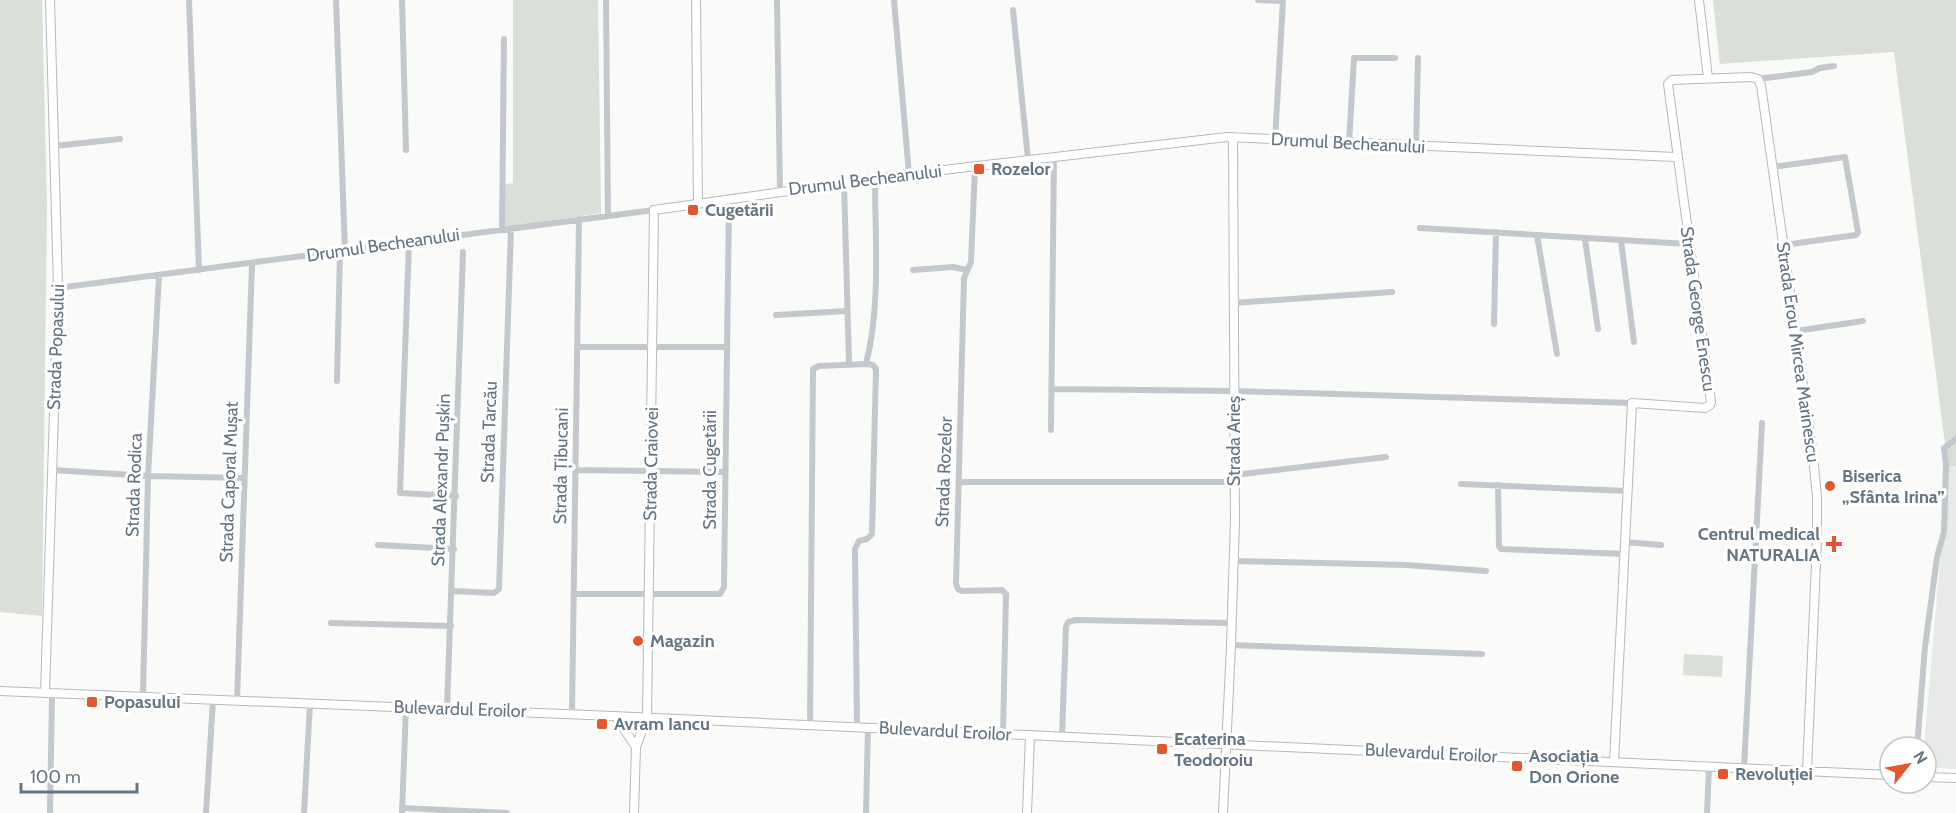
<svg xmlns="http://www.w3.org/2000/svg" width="1956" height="813" font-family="Cabin,sans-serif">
	<rect width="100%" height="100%" fill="#fafaf8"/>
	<!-- built -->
	<path fill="#e8e9e9" d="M1956,466V769L1926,767V747H1924L1948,467Z"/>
	<!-- green -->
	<path fill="#dadfd7" d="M0,0H42L47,205L42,616L0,612Z
		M513,0H598L601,213L502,228L503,185L513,183Z
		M1713,0H1956V466L1948,467L1894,52L1720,64Z
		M1684,654L1723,656L1722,677L1683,675Z"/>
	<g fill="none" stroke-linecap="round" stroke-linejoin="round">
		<defs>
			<path id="secondary" d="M696,0L698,203
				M1699,0L1708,78
				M0,691L613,716L1890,775
				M45,693L58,288L50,0
				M615,716L636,747
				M1614,762L1632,403L1705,408L1710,405L1711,402L1668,84L1672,80L1751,77L1758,79L1761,85L1813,456L1817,497V540L1807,771
				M1926,777L1956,778
				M634,813L636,747L647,717L654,210L909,174L1227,137L1676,157
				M1027,813L1030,735
				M1223,813L1231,645L1235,521L1233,137"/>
		</defs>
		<!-- secondary casing -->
		<use href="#secondary" stroke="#b3babf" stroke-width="10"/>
		<!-- street -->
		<path stroke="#c3c8cc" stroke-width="6" d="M189,0L199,270
			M336,0L345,251
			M402,0L406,150
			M606,0L608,216
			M777,0L780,191
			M894,0L909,174
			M1258,0L1283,1
			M1013,10L1028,159
			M1758,79L1812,72L1820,68L1834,66
			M1275,140L1283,0
			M1349,143L1354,58H1395
			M55,146L120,139
			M1416,146L1418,58
			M975,166L971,262L964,278L956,584L958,589L962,591L1002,590L1006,594L1003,734
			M1773,167L1845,157L1858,232L1856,235L1784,245
			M844,182L849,364
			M1420,228L1688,244
			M502,229L504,39
			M1537,235L1557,354
			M1585,239L1598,329
			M1621,241L1634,342
			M409,242L400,493L456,496
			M913,270L953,267L967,270
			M58,288L654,210
			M1233,303L1392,292
			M776,315L847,311
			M1494,324L1496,232
			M1796,331L1863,321
			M577,347H726
			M866,364C881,305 875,239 875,179
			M337,381L340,251
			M1052,389L1234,391L1632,403
			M1051,430L1054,156
			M52,470L148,476L244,478
			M575,470L725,472
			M1235,475L1386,457
			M959,482H1235
			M1461,484L1628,491
			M1498,485L1499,546L1501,549L1625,554
			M1625,542L1661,545
			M378,545L454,549
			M1234,561L1406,565L1486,571
			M453,591L494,593L499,589L511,228
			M574,594H720L724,587L729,199
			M331,623L451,626
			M1231,645L1482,654
			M143,696L148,476L159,275
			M237,701L252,264
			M447,709L463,252
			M572,714L579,219
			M810,725L813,369L819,366L866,364L873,365L876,369L872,534L867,539L859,541L855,549L857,727
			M1062,736L1066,627L1068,622L1076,620L1231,623
			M1917,747L1925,647L1937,557L1944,532L1946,465L1944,448L1956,439
			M1744,768L1762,423
			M402,808L507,813
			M50,813L52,694
			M206,813L213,700
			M304,813L310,703
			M402,813L406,707
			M866,813L868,727
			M1707,813L1709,767"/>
		<!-- secondary -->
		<use href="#secondary" stroke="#fff" stroke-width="8"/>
	</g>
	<!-- markers -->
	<g fill="#e4572e" stroke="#fff" stroke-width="2">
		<rect x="973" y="163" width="12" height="12" rx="3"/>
		<rect x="687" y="204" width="12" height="12" rx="3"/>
		<circle cx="1830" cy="486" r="6"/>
		<path d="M1831 535h6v6h6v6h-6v6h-6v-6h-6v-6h6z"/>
		<circle cx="638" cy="641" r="6"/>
		<rect x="86" y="696" width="12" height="12" rx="3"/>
		<rect x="596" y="718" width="12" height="12" rx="3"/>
		<rect x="1156" y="743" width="12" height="12" rx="3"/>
		<rect x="1511" y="760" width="12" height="12" rx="3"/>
		<rect x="1717" y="768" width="12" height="12" rx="3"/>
	</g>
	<g text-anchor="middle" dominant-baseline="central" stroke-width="6" stroke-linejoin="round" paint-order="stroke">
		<!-- street labels -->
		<g font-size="18" fill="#657683" stroke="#fff">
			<text transform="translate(1348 143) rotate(3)">Drumul Becheanului</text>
			<text transform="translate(865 180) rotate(-7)">Drumul Becheanului</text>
			<text transform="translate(383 245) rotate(-8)">Drumul Becheanului</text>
			<text transform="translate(1698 309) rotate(82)">Strada George Enescu</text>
			<text transform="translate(56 347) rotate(-88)">Strada Popasului</text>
			<text transform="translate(1798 352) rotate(82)">Strada Erou Mircea Marinescu</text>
			<text transform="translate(489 432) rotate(-88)">Strada Tarcău</text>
			<text transform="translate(1234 441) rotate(-90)">Strada Arieș</text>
			<text transform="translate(651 464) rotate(-89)">Strada Craiovei</text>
			<text transform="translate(561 466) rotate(-89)">Strada Țibucani</text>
			<text transform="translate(710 470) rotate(-90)">Strada Cugetării</text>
			<text transform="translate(944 472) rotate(-88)">Strada Rozelor</text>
			<text transform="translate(441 480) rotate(-88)">Strada Alexandr Pușkin</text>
			<text transform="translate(229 482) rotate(-88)">Strada Caporal Mușat</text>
			<text transform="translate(134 485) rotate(-88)">Strada Rodica</text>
			<text transform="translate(460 709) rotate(2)">Bulevardul Eroilor</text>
			<text transform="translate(945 731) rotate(3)">Bulevardul Eroilor</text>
			<text transform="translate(1431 753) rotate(3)">Bulevardul Eroilor</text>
		</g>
		<!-- poi labels -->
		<g font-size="18" font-weight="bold" fill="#657683" stroke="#fff" text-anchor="start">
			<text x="991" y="169">Rozelor</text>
			<text x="705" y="210">Cugetării</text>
			<text x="1842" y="476">Biserica<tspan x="1842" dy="21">„Sfânta Irina”</tspan></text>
			<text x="1820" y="534" text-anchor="end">Centrul medical<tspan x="1820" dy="21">NATURALIA</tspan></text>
			<text x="650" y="641">Magazin</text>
			<text x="104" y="702">Popasului</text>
			<text x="614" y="724">Avram Iancu</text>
			<text x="1174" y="739">Ecaterina<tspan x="1174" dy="21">Teodoroiu</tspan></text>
			<text x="1529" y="756">Asociația<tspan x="1529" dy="21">Don Orione</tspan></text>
			<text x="1735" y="774">Revoluției</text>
		</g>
	</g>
	<!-- north arrow -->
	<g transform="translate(1908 765) rotate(59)"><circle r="28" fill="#ffffff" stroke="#c1c8cd" stroke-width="1.5"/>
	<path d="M0-4.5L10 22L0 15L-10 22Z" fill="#e4572e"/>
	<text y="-9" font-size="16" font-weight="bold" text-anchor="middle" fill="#657683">N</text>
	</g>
	<!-- scale -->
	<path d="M21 783v9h116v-9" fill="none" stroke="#657683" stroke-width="3"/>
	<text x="30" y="783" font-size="18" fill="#657683" stroke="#ffffff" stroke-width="4.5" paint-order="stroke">100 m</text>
</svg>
